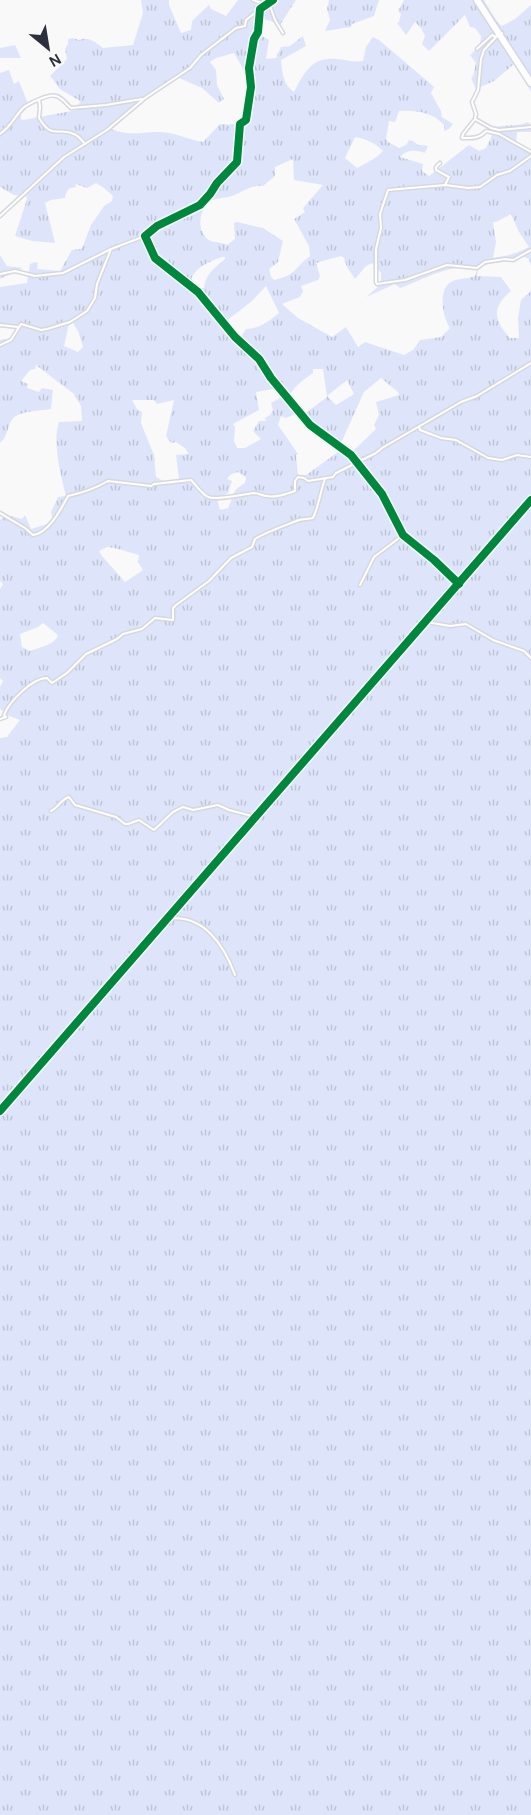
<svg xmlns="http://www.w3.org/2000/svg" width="531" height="1815" font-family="Karla,sans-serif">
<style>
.grass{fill:url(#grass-tufts);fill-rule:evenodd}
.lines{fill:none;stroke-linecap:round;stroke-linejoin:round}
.minor-casing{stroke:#d6d8de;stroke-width:5}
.trunk-casing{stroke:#d6d8de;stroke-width:9}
.minor{stroke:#fefefe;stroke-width:2}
.trunk{stroke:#fefefe;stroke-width:6}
.cycleway-casing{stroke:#f9f9f9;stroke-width:11}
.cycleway{stroke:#00873e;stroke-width:8}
</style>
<defs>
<pattern id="grass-tufts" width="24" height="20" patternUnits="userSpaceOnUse" patternTransform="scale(1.5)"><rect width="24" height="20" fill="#dee5fa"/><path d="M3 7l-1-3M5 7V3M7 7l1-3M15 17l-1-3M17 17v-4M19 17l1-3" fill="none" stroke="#bfc5d7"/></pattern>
</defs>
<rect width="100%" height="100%" fill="#f9f9f9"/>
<!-- grass -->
<g class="grass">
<path d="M141,0h28v5l12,28 10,-3 1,-9 17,-16 2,4 15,7 12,-16h58l-18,28 -4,-6 -14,-4 -2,16 11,6 -3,19 10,-1 5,-11 9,-1 13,-10 3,10 -25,14c1,12 2,25 13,32 9,-16 15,-32 35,-33 12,-1 22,4 34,2l3,-14 7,-10 6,3 53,45 2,2 -3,6 10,18 1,6 11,7 -4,5 -5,2v-6c-11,-13 -29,-15 -45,-14l-4,11 -6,-1 -3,18 2,3 11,6 7,-3 3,-5 4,1 5,4 10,1 -3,7c-9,-3 -18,-4 -25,4l23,7 -1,7 7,5 40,-31 10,6 7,-3 10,-21c11,-3 22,0 32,-5l3,3v7h-14l-1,11 15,7v116l-2,-7 -7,-3c-13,9 -30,3 -44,13l-1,7 24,1 10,14c-20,17 -17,29 -1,47h9l-1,-20 3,-18 10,-9v1524h-531v-1077l7,-1 13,-17 -13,-5 -7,-6v-22l3,-6 -3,-3v-89l3,-5 -3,-3v-61l5,-4 3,3 3,-3 11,3 3,-4 6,14 16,-5 6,-4 -2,-8 7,-15 8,-1c-5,-20 -14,-55 -7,-74l23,-1 -1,-15 -7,-12 -38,-29 -1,4 -5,1 -9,11 7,3 -1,4 12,4 3,-4 11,2 -2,19c-12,2 -35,2 -40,12 -4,8 -4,16 -11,22v-103l10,-1 7,-12 -17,-1v-39l27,-4 3,-19 5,-2 3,1 -1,6 23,2 12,-21 9,-1 2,-3 8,-21 13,-19 8,-5 1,-5 -9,-8 -8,-5 -9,5 -11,-4 -1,3c-8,1 -9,5 -10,11l-14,2 -6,3 10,40 -23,-2 -17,-5 12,-37 -1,-3 -26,22v-3l21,-19 -7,-1 -14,-8v-114l9,-3 5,14 5,-3 10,25 -8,8v5l2,1 54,-10 3,-9 -20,-12 -10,-13 17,-17 -2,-10 3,-5v-5l5,-1 6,2c10,-4 16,2 24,8l30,-3 10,-32zM234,53c14,24 17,26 13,54l-3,2 2,8c-9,8 -15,8 -26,7l-17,18c-14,-2 -26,-9 -41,-10 -20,-1 -32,5 -51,-3 19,-18 45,-39 68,-51l23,10 17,15 5,-4 -7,-14 -1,-15 -6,-8 6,-4zM355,137c11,2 19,5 28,14 -7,8 -17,12 -26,17l-12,-10zM293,159l1,21 29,5 -20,23 2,4 -11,7 15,27 1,10c-16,12 -13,19 -36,24l-3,-3 -2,-8 9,-7 5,-21 -20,-13 -26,-6 -3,1 1,16 -8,6c-5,-3 -13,-2 -18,-5 -13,-9 -10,-29 0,-38 5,-4 17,-4 23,-6 11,-4 19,-12 31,-10l12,-10v-9zM511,214l8,18 10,15c-13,7 -22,9 -36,11l3,-16 -3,-20h3zM341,256l3,2 3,9 8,12 11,-13 6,-3 9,10v11l-15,13 29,-13 5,4 3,-1c24,-9 49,-25 74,-17l-2,6c-7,3 -18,2 -24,6 -14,8 -8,36 -1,46l-9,9 -21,3 -7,10 -9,5 -39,-13 -7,5 -12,-20 -14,10 -34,-19 -16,-14 18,-7 3,-6 -2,-5 17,-6 2,-4 -4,-13zM222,257h3v2c-11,9 -20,16 -21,29h-3l-10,-9c6,-13 18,-17 31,-22zM266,286l13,27c-9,8 -21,16 -33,16l-7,11 -14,-15v-3l27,-21zM72,321l7,12 4,14 -5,5 -14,-6 5,-22zM313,369h10l4,28 -24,18 -14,-18c6,-12 13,-16 24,-24zM381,378l17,14 1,3 -23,7 3,13 -5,10 2,4 -24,23 -11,-9 23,-51zM347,380l7,14 -18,11 -9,-9zM279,388l6,7 -14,8 2,7 -3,5 -5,3 1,3h-7l-6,10 8,8 -16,9h-8l-3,-7 1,-14 -2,-3 26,-14 -3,-18zM132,400h22l3,4 17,-4 -8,36 5,7 5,-1 9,6 4,6 -13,1 3,24 -14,3 -9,-5 -2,-22 -13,-32 1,-11 -5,-3zM298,413l15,16 27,17 -2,6 -32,23h-8l-2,-20 2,-1 -20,-29 3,-9 5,2zM238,472l8,5 -1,6 -9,6 -8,19 -8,2 -3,-11 11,-6 4,-12 -5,-2 3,-4zM107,547c11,1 21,5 32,8l-1,7 5,8 -18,12 -23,-26 -3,-5zM43,623l15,12c-3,10 -18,12 -28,16l-8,-4 -2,-13 18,-7z"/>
<polygon points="329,0 379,0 374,16 352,24 351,27 325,31 330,20 327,9"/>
<polygon points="404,0 484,0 498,23 502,26 515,19 531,5 531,92 517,67 514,64 494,81 476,89 471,78 473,76 476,63 470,55 480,46 481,36 475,28 470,27 465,15 429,51 422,44 425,36 421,28 415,22 406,35 397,23 399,22 401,14 398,11"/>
<polygon points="15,45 21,58 0,58 0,48"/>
<polygon points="0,255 7,266 23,268 0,279"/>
</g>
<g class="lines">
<defs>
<g id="minor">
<polyline points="253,0 270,6 275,20 283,33"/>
<polyline points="273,0 260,9 258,32 254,39 249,68 251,87 246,120 240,124 237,162 217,183 210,194 200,205 157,226 145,236 155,258 198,292 235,337 259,359 271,378 310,425 351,455 382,494 403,535 434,560 459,584"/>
<polyline points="496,37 484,50 481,59 478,90 472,102 476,114 475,119 491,128 499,130 531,127"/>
<polyline points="477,49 492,35 496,37 502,33"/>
<path d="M39,100l1,7 -1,11c14,23 18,8 35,16 4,2 8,6 11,10"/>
<path d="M475,119l-12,15 -1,4c10,0 17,1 24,-7l13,3 32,18"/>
<path d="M0,134c10,-7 14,-16 22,-25 5,-5 28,-16 34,-13 7,2 10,8 15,12l35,-3 36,-6"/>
<polyline points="531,156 510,171 497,175 480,187 468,188 445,185 388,190 380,214 381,228 376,249 376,282 377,284 405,280 447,265 477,268 485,262 505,259 513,260 531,250"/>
<polyline points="440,163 436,167 436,170 449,177 445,185"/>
<polyline points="0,216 64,157 107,130 145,98 190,68 201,55 236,28 245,26 246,20 260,9"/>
<polyline points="0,274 15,271 35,276 63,273 111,249"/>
<polyline points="0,325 18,327"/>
<polyline points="0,345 11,340 21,324 41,330 47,329 70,322 87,311 95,298 97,284 111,249 145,236"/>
<polyline points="419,427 420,430 441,438 456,440 488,458 502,460 517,455 531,457"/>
<path d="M0,513l25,15 8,7c16,-2 28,-26 35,-39 14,-3 28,-8 40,-15l43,5 3,-2 37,-4c5,5 10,13 17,17 9,4 35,-3 46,-4 5,0 8,3 13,3 9,2 20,-2 28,-5v-10l3,-4 6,1 4,3 25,-4 3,-4 40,-20 6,-5 79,-46 16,-6 54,-33"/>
<polyline points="360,585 374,557 403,535"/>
<polyline points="426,622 450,626 466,624 493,640 524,651 531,658"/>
<path d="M0,719l6,-2 -2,-2c5,-13 28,-37 43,-37l5,5 15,-10 19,-19 31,-15 6,-5 19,-5 13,-11 18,2v-12l3,-3 33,-24 22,-23 21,-11 3,-8c13,-8 29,-13 44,-19 4,-1 9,-1 14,-2 6,-12 7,-26 12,-39"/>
<path d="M51,811c8,-4 9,-11 18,-14l6,8 41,12 9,7h3l11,-4 15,10 19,-18 10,-5 10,3 25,-5 11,5 27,7"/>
<path d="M167,919c36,-6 57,26 68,56"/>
<polyline points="0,1111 531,500"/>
</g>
<polyline id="trunk" points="477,0 531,83"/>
</defs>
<!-- minor casing -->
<use href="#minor" class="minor-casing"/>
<!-- trunk casing -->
<use href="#trunk" class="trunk-casing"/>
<!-- minor -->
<use href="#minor" class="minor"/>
<!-- trunk -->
<use href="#trunk" class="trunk"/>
<defs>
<g id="cycleway">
<polyline points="273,0 260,9 258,32 254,39 249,68 251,87 246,120 240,124 237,162 217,183 210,194 200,205 157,226 145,236 155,258 198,292 235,337 259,359 271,378 310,425 351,455 382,494 403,535 434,560 459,584"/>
<polyline points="0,1111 531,500"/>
</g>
</defs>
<!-- cycleway casing -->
<use href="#cycleway" class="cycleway-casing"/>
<!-- cycleway -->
<use href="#cycleway" class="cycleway"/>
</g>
<!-- north arrow -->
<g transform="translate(48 48) rotate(150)" stroke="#f9f9f9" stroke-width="4.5" paint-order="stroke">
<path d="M0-4.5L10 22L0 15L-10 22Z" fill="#2c303c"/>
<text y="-9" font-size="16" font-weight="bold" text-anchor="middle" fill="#2c303c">N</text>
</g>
</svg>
